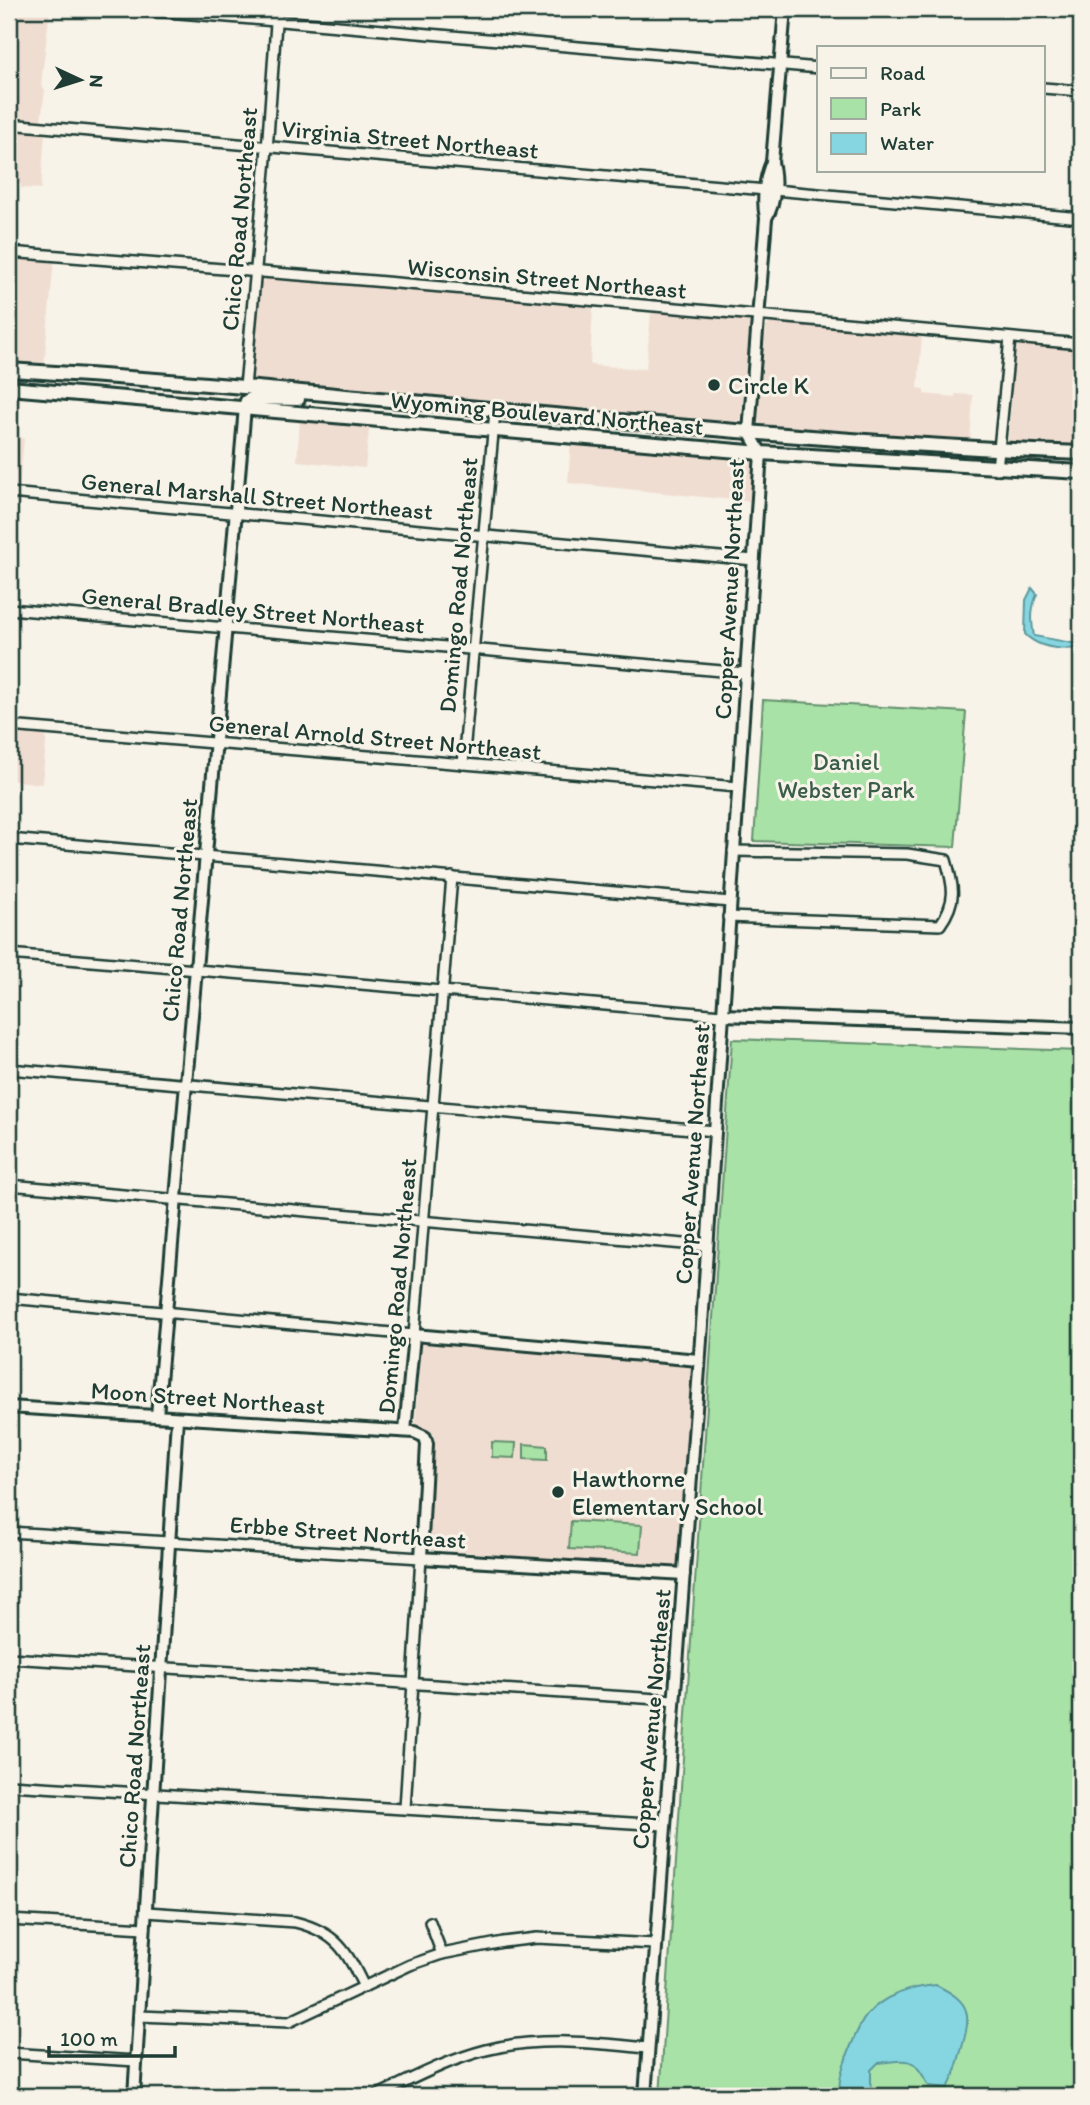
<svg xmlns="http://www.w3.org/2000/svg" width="1090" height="2105" font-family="Itim,sans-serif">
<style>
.built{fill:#f0ddd1}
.green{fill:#a9e2a7;stroke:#64906e;stroke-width:2}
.water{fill:#86d6e2;stroke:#5d999c;stroke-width:2}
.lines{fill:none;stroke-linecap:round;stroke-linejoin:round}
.minor-casing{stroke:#1f3d34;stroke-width:14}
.tertiary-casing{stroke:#1f3d34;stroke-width:16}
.secondary-casing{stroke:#1f3d34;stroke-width:18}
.minor{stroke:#f7f3e8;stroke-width:9}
.tertiary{stroke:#f7f3e8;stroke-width:10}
.secondary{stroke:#f7f3e8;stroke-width:12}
.poi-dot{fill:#1f3d34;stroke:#f7f3e8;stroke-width:2.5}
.labels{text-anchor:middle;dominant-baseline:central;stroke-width:6;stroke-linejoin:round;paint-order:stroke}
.street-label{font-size:24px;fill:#1f3d34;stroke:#f7f3e8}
.poi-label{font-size:24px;fill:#1f3d34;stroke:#f7f3e8;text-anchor:start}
.park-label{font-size:24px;fill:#3b5e4b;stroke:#f7f3e8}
</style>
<rect width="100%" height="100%" fill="#f7f3e8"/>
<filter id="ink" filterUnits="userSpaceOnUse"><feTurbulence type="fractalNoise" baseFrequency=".0143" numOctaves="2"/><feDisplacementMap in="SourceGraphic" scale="14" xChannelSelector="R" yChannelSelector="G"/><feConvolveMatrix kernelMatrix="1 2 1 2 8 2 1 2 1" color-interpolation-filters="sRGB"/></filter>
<g filter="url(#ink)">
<!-- built -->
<g class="built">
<polygon points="9,9 50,9 41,85 45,90 41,120 9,116"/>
<polygon points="9,131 45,132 41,189 21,188 21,184 9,183"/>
<polygon points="9,256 54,260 44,365 9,363"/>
<polygon points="266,278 593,307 590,365 646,369 651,312 745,320 749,322 750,326 741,419 736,424 255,382 252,377 260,285"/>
<polygon points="771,322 922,336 918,388 924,389 924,394 955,397 955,394 973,395 970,442 760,425 758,421 766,327"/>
<polygon points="1020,345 1081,350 1081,446 1008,442 1015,347"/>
<polygon points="9,394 21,395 17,437 24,439 19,488 9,487"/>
<polygon points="300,418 370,422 365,468 297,461"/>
<polygon points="571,441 750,457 755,463 751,502 568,483"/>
<polygon points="9,730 47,733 42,784 9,780"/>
<polygon points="421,1342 692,1364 678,1569 430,1549 434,1435 415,1426"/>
</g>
<!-- green -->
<g class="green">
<polygon points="763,700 966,712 955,847 754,841"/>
<polygon points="732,1039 1081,1051 1081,2096 660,2096"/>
<polygon points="492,1442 516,1443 515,1458 492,1457"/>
<polygon points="524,1444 547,1446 547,1460 524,1459"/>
<polygon points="571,1521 642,1525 640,1553 569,1549"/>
</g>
<!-- water -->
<g class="water">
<path d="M1032,588l5,6c-6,15 -6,26 -3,42l43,8 4,-2v6c-20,2 -42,1 -56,-14l1,-34z"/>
<path d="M936,1985c37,18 35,30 25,66 -4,13 -6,25 -13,37l-19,-2c-17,-31 -17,-26 -51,-23l-7,7v26h-31c0,-5 -1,-11 0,-16 2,-14 18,-55 27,-65 16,-20 45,-28 69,-30z"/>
</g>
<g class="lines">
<defs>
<g id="minor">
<polyline points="130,9 275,21"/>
<polyline points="281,21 819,68"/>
<polyline points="1043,88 1081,91"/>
<polyline points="9,124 766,190"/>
<polyline points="774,190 1081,218"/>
<polyline points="9,252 374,281 1081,344"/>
<polyline points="245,387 268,137 277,9"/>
<polyline points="997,469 1010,338"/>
<polyline points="9,493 754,560"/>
<polyline points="9,609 745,673"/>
<polyline points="9,726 738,787"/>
<polyline points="463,764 495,411"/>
<polyline points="9,839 730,902"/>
<path d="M728,917l212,8c17,-24 14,-38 6,-65l-39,-6 -174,-3"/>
<polyline points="9,954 722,1015"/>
<polyline points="9,1069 715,1131"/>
<polyline points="9,1185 707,1246"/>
<polyline points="9,1298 414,1335 452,877"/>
<polyline points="9,1532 421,1558 405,1808"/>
<polyline points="9,1658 674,1700"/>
<polyline points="9,1785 664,1825"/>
<path d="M146,1912l149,10c41,10 52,29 69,65"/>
<polyline points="9,1920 145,1928"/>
<polyline points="430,1922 442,1954"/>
<polyline points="139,2016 289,2022 410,1965 442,1954 503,1942 537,1938 655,1944"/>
<polyline points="9,2053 136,2061"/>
<path d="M376,2096c36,-17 71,-36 110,-46 53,-14 108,-7 162,-2"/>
</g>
<g id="tertiary">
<path d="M766,218c10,-16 10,-39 6,-56l13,-153"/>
<polyline points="722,1015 1081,1028"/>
<polyline points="9,1407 414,1432 425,1437 427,1444 421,1558 684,1574"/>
<polyline points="157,1416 245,407"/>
<polyline points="405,1431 414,1335 699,1360"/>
<polyline points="134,2096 177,1419"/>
<path d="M645,2096l54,-727 62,-916 -12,-21 17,-214c-4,-18 -1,-40 6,-56"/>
</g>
<g id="secondary">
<path d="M9,370c358,21 714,69 1072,83"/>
<polyline points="9,388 761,453 1081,472"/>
<polyline points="245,407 247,401 254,398 298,399"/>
</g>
</defs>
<!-- minor casing -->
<use href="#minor" class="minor-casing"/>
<!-- tertiary casing -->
<use href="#tertiary" class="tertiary-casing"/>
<!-- secondary casing -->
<use href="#secondary" class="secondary-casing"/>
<!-- minor -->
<use href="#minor" class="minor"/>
<!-- tertiary -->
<use href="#tertiary" class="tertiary"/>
<!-- secondary -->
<use href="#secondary" class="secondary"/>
</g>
</g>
<!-- markers -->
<g class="poi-dot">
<circle cx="714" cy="385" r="7"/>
<circle cx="558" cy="1492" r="7"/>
</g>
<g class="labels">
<!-- street labels -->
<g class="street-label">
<text transform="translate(410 139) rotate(5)">Virginia Street Northeast</text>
<text transform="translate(239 219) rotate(-85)">Chico Road Northeast</text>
<text transform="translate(547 278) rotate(5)">Wisconsin Street Northeast</text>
<text transform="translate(547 413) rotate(5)">Wyoming Boulevard Northeast</text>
<text transform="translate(257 496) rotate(5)">General Marshall Street Northeast</text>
<text transform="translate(458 585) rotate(-85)">Domingo Road Northeast</text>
<text transform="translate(729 589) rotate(-87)">Copper Avenue Northeast</text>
<text transform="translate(253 610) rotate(5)">General Bradley Street Northeast</text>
<text transform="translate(375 737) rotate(5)">General Arnold Street Northeast</text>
<text transform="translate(179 910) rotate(-85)">Chico Road Northeast</text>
<text transform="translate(692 1154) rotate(-86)">Copper Avenue Northeast</text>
<text transform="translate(397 1286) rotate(-85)">Domingo Road Northeast</text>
<text transform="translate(208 1398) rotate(4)">Moon Street Northeast</text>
<text transform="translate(348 1532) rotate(4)">Erbbe Street Northeast</text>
<text transform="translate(651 1719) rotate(-85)">Copper Avenue Northeast</text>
<text transform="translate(134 1756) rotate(-86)">Chico Road Northeast</text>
</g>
<!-- poi labels -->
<g class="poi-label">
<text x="728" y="385">Circle K</text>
<text x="572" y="1478">Hawthorne<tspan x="572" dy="28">Elementary School</tspan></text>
</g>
<!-- park labels -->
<g class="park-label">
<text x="846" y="761">Daniel<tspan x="846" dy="28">Webster Park</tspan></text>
</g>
</g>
<!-- margin -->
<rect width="1090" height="2105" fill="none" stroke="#f7f3e8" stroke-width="35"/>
<rect x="18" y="18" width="1055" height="2070" fill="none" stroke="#1f3d34" stroke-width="2.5" filter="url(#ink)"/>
<!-- legend -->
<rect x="817" y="46" width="228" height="126" fill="#f7f3e8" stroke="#a1aaa0" stroke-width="2"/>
<rect x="831" y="68" width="35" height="10" fill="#f7f3e8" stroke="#a1aaa0" stroke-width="2"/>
<text x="880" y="80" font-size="21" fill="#1f3d34">Road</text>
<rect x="831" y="98" width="35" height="21" fill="#a9e2a7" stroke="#a1aaa0" stroke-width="2"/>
<text x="880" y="116" font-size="21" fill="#1f3d34">Park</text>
<rect x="831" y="133" width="35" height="21" fill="#86d6e2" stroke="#a1aaa0" stroke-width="2"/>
<text x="880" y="150" font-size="21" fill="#1f3d34">Water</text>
<!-- north arrow -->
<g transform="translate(80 80) rotate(94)" stroke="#f7f3e8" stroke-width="5" paint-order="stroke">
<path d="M0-5L12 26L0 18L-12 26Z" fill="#1f3d34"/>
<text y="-10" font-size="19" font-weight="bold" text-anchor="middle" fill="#1f3d34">N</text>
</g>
<!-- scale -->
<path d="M49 2046v10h126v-10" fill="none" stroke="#1f3d34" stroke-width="3.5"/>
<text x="60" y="2046" font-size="21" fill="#1f3d34" stroke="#f7f3e8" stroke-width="5" paint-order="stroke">100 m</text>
</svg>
